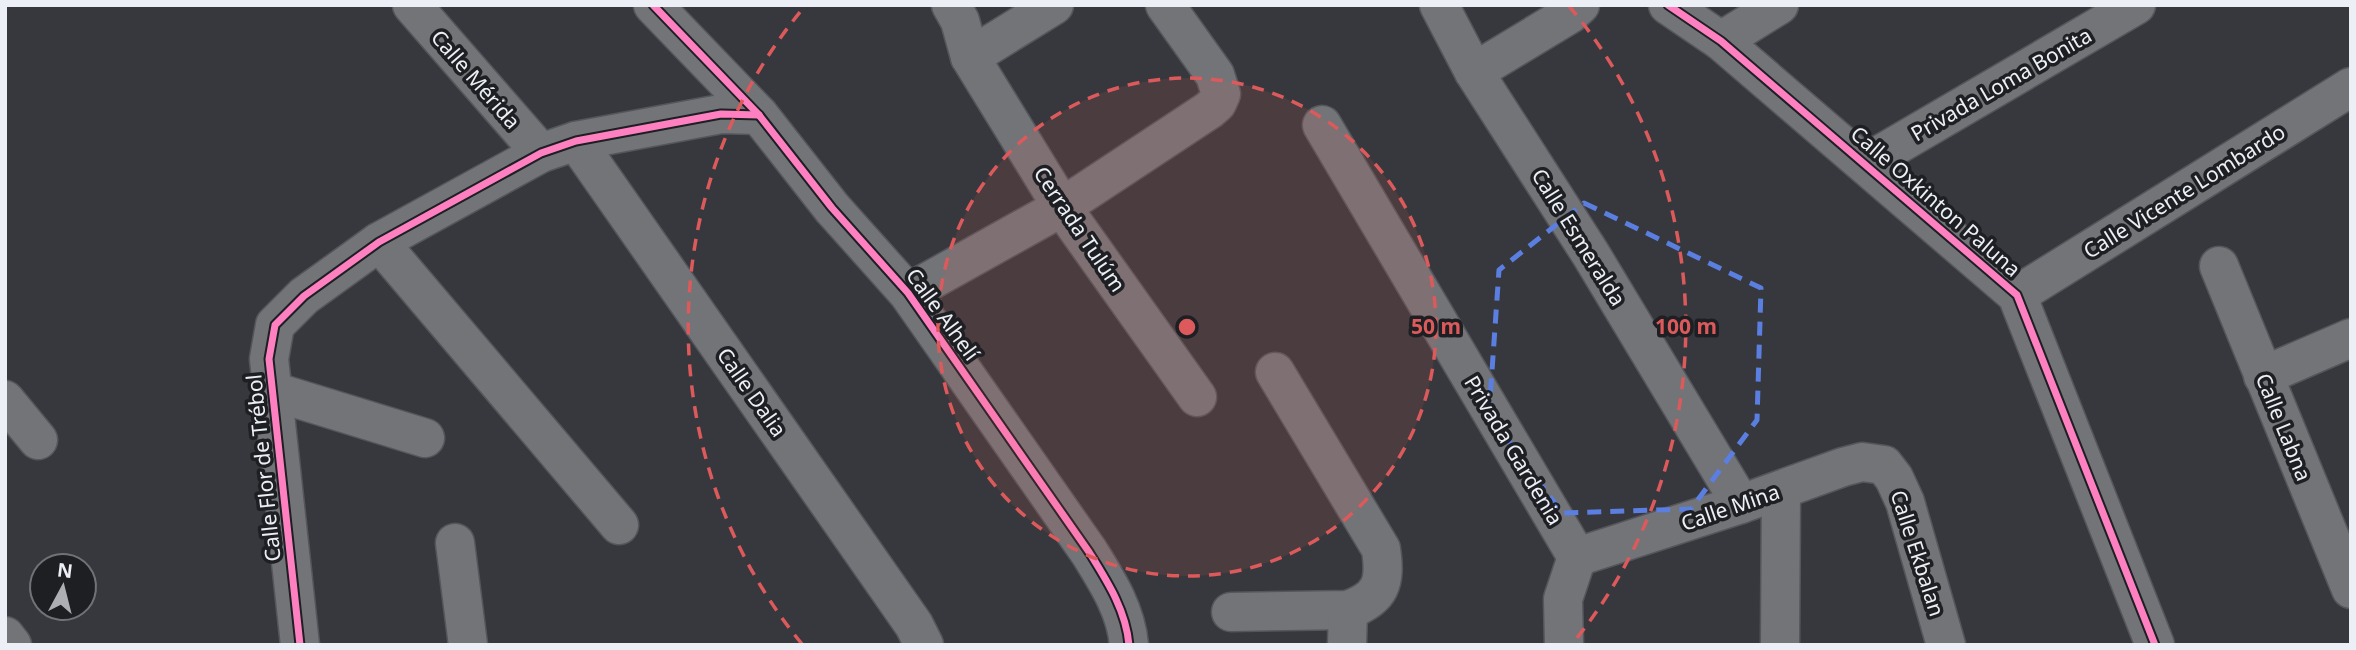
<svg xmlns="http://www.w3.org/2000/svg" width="2356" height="650" font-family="'Noto Sans',sans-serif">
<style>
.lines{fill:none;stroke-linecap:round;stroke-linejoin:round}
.minor-casing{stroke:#55565b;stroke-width:41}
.minor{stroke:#727478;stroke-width:38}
.cycleway-casing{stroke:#1d1f23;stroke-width:11}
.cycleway{stroke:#ff80c0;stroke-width:7}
.marked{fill:none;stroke:#5b7ee1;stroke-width:5;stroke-dasharray:14 9;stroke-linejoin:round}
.ring{fill:none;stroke:#dc5a5b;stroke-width:3.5;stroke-dasharray:12 9}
.labels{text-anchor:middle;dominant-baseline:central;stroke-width:7;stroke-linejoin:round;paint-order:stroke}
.street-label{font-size:21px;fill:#eceff5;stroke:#1d1f23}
.centre{fill:#dc5a5b;stroke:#1d1f23;stroke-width:3.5}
.ring-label{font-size:21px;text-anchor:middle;font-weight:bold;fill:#dc5a5b;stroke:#1d1f23;stroke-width:7;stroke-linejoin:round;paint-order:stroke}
</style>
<rect width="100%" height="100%" fill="#37383d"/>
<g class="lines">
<defs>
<g id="minor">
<polyline points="412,5 541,153"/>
<path d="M653,5l106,110 73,93 76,85 181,259c18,29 37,58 40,93"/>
<polyline points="951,5 960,21 970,57 1062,207 1197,397"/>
<polyline points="1439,5 1474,72 1590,253 1741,504"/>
<polyline points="1668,5 1721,41 2017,295 2155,645"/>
<polyline points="1721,41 1779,5"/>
<polyline points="970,57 1054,5"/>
<polyline points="1474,72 1570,14 1580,5"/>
<polyline points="1322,125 1577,557"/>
<polyline points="576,141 914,625 924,645"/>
<polyline points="1866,163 2136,5"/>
<polyline points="379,242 619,525"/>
<polyline points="2219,266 2351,589"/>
<polyline points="908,293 1062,207 1209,110 1217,103 1221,94 1215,75 1165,5"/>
<polyline points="2017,295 2351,87"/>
<polyline points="2263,376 2351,338"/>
<polyline points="272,391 425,438"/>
<polyline points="5,400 38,440"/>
<polyline points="455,543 468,645"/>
<polyline points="1577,557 1741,504 1843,467 1862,462 1884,465 1894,478 1905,502 1946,645"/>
<path d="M1231,612l117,-2c33,-12 38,-27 33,-61l-106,-177"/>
<polyline points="5,636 12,645"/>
<polyline points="300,645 269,359 275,325 304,296 379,242 541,153 576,141 721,114 759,115"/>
<polyline points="1347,645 1348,610"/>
<polyline points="1564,645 1563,599 1577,557"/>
<polyline points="1780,645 1781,490"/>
</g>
</defs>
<!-- minor casing -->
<use href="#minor" class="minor-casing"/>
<!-- minor -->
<use href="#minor" class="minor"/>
<defs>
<g id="cycleway">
<path d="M653,5l106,110 73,93 76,85 181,259c18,29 37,58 40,93"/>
<polyline points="1668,5 1721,41 2017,295 2155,645"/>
<polyline points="300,645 269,359 275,325 304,296 379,242 541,153 576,141 721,114 759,115"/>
</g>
</defs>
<!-- cycleway casing -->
<use href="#cycleway" class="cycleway-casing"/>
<!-- cycleway -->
<use href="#cycleway" class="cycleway"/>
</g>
<!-- marked area -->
<path class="marked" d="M1584,203l177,85 -4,132 -66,89 -129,4 -73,-99 10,-144z"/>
<!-- distance rings -->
<circle cx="1187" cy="327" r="249" fill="#dc5a5b" fill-opacity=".12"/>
<g class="ring">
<circle cx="1187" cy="327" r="249"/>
<path d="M802 644A499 499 0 0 1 805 6M1569 6A499 499 0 0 1 1572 644"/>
</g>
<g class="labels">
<!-- street labels -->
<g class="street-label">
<text transform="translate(476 79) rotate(49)">Calle Mérida</text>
<text transform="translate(2001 84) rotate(-30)">Privada Loma Bonita</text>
<text transform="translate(2184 191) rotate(-32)">Calle Vicente Lombardo</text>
<text transform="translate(1936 201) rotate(41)">Calle Oxkinton Paluna</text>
<text transform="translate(1080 229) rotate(56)">Cerrada Tulúm</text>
<text transform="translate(1579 237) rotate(58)">Calle Esmeralda</text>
<text transform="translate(943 314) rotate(54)">Calle Alhelí</text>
<text transform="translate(752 392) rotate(55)">Calle Dalia</text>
<text transform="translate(2284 427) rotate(68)">Calle Labna</text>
<text transform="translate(1514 450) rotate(59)">Privada Gardenia</text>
<text transform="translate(263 468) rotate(-96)">Calle Flor de Trébol</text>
<text transform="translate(1730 507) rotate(-19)">Calle Mina</text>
<text transform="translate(1918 553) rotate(72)">Calle Ekbalan</text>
</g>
</g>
<circle cx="1187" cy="327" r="10" class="centre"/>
<g class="ring-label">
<text x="1436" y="334">50 m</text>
<text x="1686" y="334">100 m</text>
</g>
<!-- border -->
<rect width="2356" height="650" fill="none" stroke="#eceff5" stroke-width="14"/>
<!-- north arrow -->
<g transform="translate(63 587) rotate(7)"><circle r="33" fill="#1d1f23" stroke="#707277" stroke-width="2"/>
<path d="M0-5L12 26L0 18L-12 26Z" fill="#adafb5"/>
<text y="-10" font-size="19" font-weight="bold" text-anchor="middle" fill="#eceff5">N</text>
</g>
</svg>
